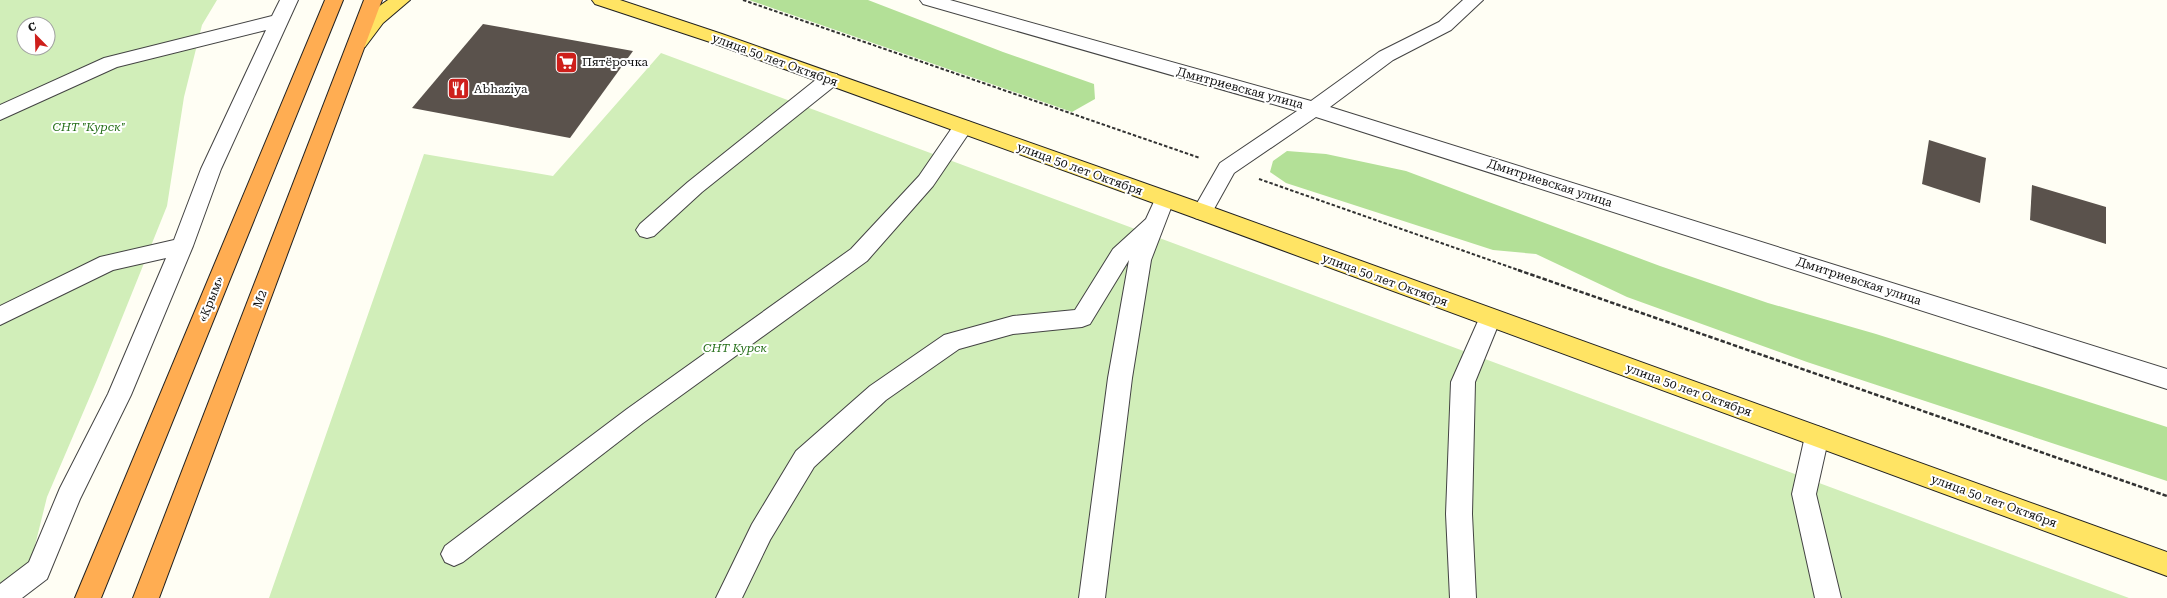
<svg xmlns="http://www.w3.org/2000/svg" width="2167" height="598" font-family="'Roboto Serif',serif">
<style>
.green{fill:#d1eeb9;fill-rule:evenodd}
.forest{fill:#b3e097}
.building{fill:#5a524c}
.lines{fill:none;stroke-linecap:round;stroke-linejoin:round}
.minor-casing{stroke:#434343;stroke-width:2}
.major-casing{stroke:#212121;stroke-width:2}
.highway-casing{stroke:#212121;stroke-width:2}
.path-far1{stroke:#323232;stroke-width:2;stroke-dasharray:3.5 2;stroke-linecap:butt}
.path{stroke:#323232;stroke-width:2.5;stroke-dasharray:4.5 2;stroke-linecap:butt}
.minor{fill:#fff;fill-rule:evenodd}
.major{fill:#ffe464;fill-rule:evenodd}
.highway{fill:#ffad52;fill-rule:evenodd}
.labels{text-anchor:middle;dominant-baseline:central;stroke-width:4;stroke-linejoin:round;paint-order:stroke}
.street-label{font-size:12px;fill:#101010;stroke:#fff}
.poi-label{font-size:12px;fill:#101010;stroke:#fff;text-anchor:start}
.park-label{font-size:12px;font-style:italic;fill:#256f19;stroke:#fff}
</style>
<rect width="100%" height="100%" fill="#fffef4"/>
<!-- green -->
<g class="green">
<path d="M0,0h217l-15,25 -18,72 -17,109 -70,174 -50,117 -25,101h-22zM24,24h24v24h-24z"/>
<polygon points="661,53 2129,598 269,598 424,154 553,176"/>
</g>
<!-- forest -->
<g class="forest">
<polygon points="749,0 868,0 1003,52 1094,84 1095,99 1072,112"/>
<polygon points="1287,151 1326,154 1406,171 1660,266 1768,303 1876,334 2167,427 2167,481 1807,362 1627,297 1536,254 1493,250 1286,183 1270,172 1273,161"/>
</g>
<!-- building -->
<g class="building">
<polygon points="483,24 633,51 570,138 412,108"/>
<polygon points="1929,140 1986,158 1980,203 1922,184"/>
<polygon points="2032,185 2106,207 2106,244 2030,220"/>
</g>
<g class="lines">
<defs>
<g id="minor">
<polygon points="280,0 298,0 221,169 193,246 131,395 80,499 47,579 22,598 0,598 0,584 29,562 60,488 108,394 166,258 113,270 0,325 0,306 100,257 174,240 201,169 266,30 117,67 0,120 0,105 104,58 272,16"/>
<polygon points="920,0 950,0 1311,101 1379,52 1439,22 1463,0 1483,0 1451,30 1393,60 1330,107 2167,369 2167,389 1316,117 1234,173 1209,218 1202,220 1195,218 1192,212 1220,163 1297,111 923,4"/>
<polygon points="830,73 837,74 839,79 837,84 702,192 654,236 647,238 640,236 636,230 640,224 688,182 823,74"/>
<polygon points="963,120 970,122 973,127 933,186 867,261 643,423 463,562 454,566 445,562 441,554 445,546 627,409 851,249 919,176 956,122"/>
<polygon points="1164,192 1171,195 1174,200 1151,260 1132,378 1105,598 1079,598 1108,378 1129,260 1090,324 1082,327 1013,334 959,349 886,400 814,467 770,540 742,598 716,598 752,524 796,451 870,386 944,335 1013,316 1075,310 1113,249 1146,219 1157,195"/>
<polygon points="1490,309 1498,312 1501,318 1475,382 1472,514 1476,598 1450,598 1446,514 1451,382 1482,312"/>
<polygon points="1817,426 1825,429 1829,436 1816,494 1841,598 1815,598 1792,494 1805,436 1809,429"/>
</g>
<g id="major">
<path d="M388,0h22l-27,23 -18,24 -7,2 -7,-2 -2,-4c10,-17 22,-32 39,-43z"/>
<polygon points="592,0 620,0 722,34 1209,206 2167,552 2167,576 1195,218 710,42 595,4"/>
</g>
<g id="highway">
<polygon points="325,0 343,0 101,598 75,598"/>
<polygon points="364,0 382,0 159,598 133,598"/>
</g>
</defs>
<!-- minor casing -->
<use href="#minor" class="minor-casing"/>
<!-- major casing -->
<use href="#major" class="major-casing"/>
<!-- highway casing -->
<use href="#highway" class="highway-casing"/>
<!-- path-far1 -->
<g class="path-far1">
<polyline points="743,0 1200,158"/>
<polyline points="1259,179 1521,271"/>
</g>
<!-- path -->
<polyline class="path" points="1518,270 2167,496"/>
<!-- minor -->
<use href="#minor" class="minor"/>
<!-- major -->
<use href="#major" class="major"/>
<!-- highway -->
<use href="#highway" class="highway"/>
</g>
<!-- icons -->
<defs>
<symbol id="supermarket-square" viewBox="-11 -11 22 22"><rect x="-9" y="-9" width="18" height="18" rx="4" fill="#ce1f1b" stroke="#fff"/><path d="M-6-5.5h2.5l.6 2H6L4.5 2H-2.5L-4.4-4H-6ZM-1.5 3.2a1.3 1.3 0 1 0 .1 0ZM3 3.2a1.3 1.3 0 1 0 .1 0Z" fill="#fff"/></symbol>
<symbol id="restaurant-square" viewBox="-11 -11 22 22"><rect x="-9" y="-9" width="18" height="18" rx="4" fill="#ce1f1b" stroke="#fff"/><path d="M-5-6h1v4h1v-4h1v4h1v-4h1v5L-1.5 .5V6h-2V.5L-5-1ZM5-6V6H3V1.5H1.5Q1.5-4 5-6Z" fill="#fff"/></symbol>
</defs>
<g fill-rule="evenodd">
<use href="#supermarket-square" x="554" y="50" width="25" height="25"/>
<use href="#restaurant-square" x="446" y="76" width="25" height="25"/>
</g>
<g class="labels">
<!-- street labels -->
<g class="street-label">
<text transform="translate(775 60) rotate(20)">улица 50 лет Октября</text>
<text transform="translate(1240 88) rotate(15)">Дмитриевская улица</text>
<text transform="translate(1080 169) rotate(20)">улица 50 лет Октября</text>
<text transform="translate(1550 183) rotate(18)">Дмитриевская улица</text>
<text transform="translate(1385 280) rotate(20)">улица 50 лет Октября</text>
<text transform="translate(1859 281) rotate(18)">Дмитриевская улица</text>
<text transform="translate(211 299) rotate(-68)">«Крым»</text>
<text transform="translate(260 299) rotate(-69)">М2</text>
<text transform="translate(1689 390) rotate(20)">улица 50 лет Октября</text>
<text transform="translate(1994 501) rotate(20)">улица 50 лет Октября</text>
</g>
<!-- poi labels -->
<g class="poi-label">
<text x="582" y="62">Пятёрочка</text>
<text x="474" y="89">Abhaziya</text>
</g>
<!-- park labels -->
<g class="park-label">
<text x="89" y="127">СНТ "Курск"</text>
<text x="735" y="348">СНТ Курск</text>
</g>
</g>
<!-- north arrow -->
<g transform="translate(36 36) rotate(337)"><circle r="19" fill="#ffffff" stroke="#9f9f9f"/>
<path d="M0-3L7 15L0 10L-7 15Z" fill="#ce1f1b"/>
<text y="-6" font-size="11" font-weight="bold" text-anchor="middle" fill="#101010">С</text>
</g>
</svg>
